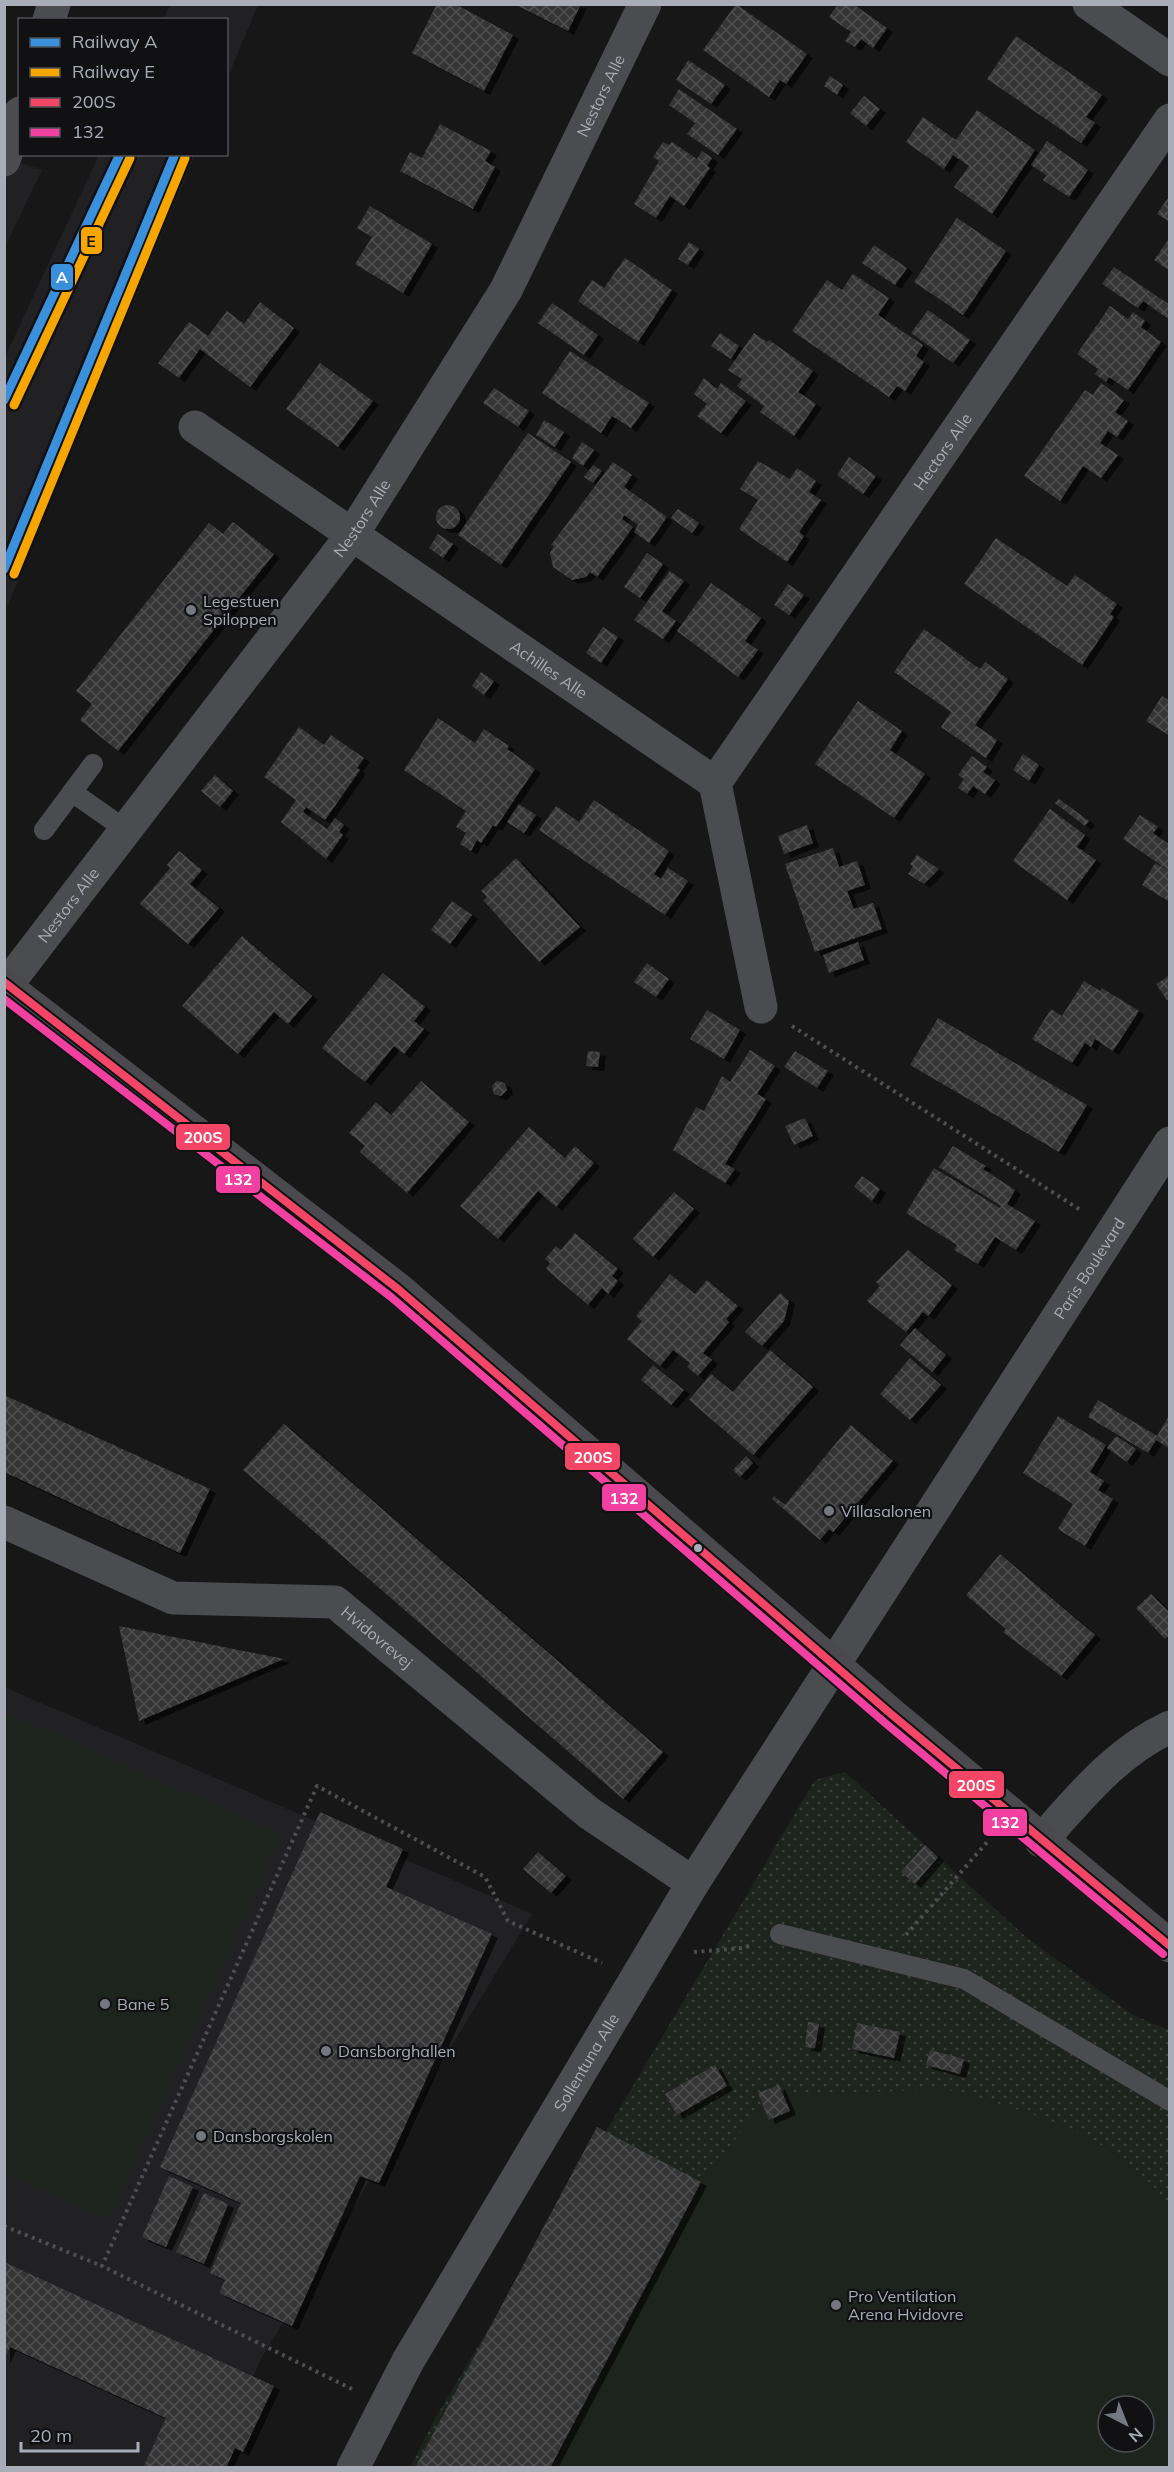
<svg xmlns="http://www.w3.org/2000/svg" width="1174" height="2472" font-family="Mulish,sans-serif">
<style>
.built{fill:#212123}
.grass{fill:url(#grass-dots);fill-rule:evenodd}
.garden{fill:#1d241e;fill-rule:evenodd}
.building{fill:url(#building-cross-hatch);filter:url(#shadow)}
.lines{fill:none;stroke-linecap:round;stroke-linejoin:round}
.path{stroke:#4d4e52;stroke-width:4;stroke-dasharray:3 4.5;stroke-linecap:butt}
.lane{stroke:#4b4c50;stroke-width:20}
.street{stroke:#4b4c50;stroke-width:33}
.secondary{stroke:#4a4a4e;stroke-width:33}
.bus-1-casing{stroke:#111113;stroke-width:12}
.bus-2-casing{stroke:#111113;stroke-width:12}
.bus-1{stroke:#f34667;stroke-width:8}
.bus-2{stroke:#f240a1;stroke-width:8}
.rail-1-casing{stroke:#111113;stroke-width:14}
.rail-2-casing{stroke:#111113;stroke-width:14}
.rail-1{stroke:#3a90db;stroke-width:9}
.rail-2{stroke:#f7a600;stroke-width:9}
.poi-dot{fill:#757880;stroke:#111113;stroke-width:2}
.bus-dot{fill:#a8adb8;stroke:#111113;stroke-width:2}
.labels{text-anchor:middle;dominant-baseline:central;stroke-width:4.5;stroke-linejoin:round;paint-order:stroke}
.street-label{font-size:16px;fill:#a8adb8;stroke:#111113}
.poi-label{font-size:16px;fill:#a8adb8;stroke:#111113;text-anchor:start}
.line-badge{stroke:#111113;stroke-width:2}
.badge-label{font-size:16px;text-anchor:middle;font-weight:bold;fill:#fff}
.pale-badge-label{font-size:16px;text-anchor:middle;font-weight:bold;fill:#111}
</style>
<defs>
<pattern id="grass-dots" width="8" height="8" patternUnits="userSpaceOnUse" patternTransform="scale(1.5)"><rect width="8" height="8" fill="#1d241e"/><path d="M2 2h.1M6 6h.1" fill="none" stroke="#3b413d" stroke-width="1.8" stroke-linecap="round"/></pattern>
<pattern id="building-cross-hatch" width="8" height="8" patternUnits="userSpaceOnUse" patternTransform="scale(1.5)"><rect width="8" height="8" fill="#353536"/><path d="M0 0l8 8M0 8l8-8" fill="none" stroke="#4f5051"/></pattern>
<filter id="shadow"><feDropShadow dx="6" dy="4" stdDeviation="0" flood-color="#0009"/></filter>
</defs>
<rect width="100%" height="100%" fill="#171717"/>
<!-- built -->
<g class="built">
<polygon points="170,5 258,5 227,79 226,20 163,19"/>
<polygon points="99,155 195,155 5,612 5,357"/>
<polygon points="5,158 42,170 5,247"/>
<polygon points="4,1687 532,1914 261,2359 212,2467 5,2467"/>
</g>
<!-- grass -->
<path class="grass" d="M845,1772l182,166 106,77 36,15v437l-759,1 26,-51 379,-637zM1108,2406h36v36h-36z"/>
<!-- garden -->
<g class="garden">
<polygon points="5,1712 281,1835 109,2219 5,2173"/>
<path d="M945,2089c87,24 165,41 224,115v263l-754,1 182,-341 104,55 69,-86zM1108,2406h36v36h-36z"/>
</g>
<!-- building -->
<g class="building">
<polygon points="437,4 455,4 513,35 484,91 412,53"/>
<polygon points="514,4 581,4 568,31"/>
<polygon points="736,4 807,54 786,84 780,80 769,97 703,50"/>
<polygon points="838,4 853,4 887,28 873,48 861,39 855,47 845,41 851,32 829,17"/>
<polygon points="1016,36 1102,95 1086,117 1095,123 1081,143 987,79"/>
<polygon points="688,60 725,85 711,104 676,80"/>
<polygon points="830,76 843,85 837,95 824,86"/>
<polygon points="679,89 737,129 718,155 687,134 695,123 669,105"/>
<polygon points="864,96 880,109 866,126 850,113"/>
<polygon points="977,110 1035,150 992,214 954,187 969,166 953,155 944,169 906,142 923,117 956,140"/>
<polygon points="440,124 491,151 485,161 495,167 473,209 400,171 410,152 422,158"/>
<polygon points="1047,141 1088,170 1069,197 1043,180 1046,175 1031,165"/>
<polygon points="663,142 669,145 672,142 697,159 702,151 712,158 707,166 710,168 684,206 670,196 656,218 634,204 659,161 653,157"/>
<polygon points="1170,195 1170,222 1157,214"/>
<polygon points="370,206 432,244 403,293 355,264 372,237 357,228"/>
<polygon points="957,218 1006,251 963,315 914,282"/>
<polygon points="1170,237 1170,271 1154,260"/>
<polygon points="689,242 699,249 688,265 678,259"/>
<polygon points="874,245 907,268 895,285 862,263"/>
<polygon points="625,258 672,290 638,342 578,301 592,280 604,288"/>
<polygon points="1114,267 1170,305 1170,320 1143,301 1138,308 1102,284"/>
<polygon points="853,274 889,298 878,315 923,345 916,356 924,362 905,391 897,386 889,397 792,331 827,280 842,290"/>
<polygon points="260,302 294,328 250,387 200,349 179,378 158,363 189,322 208,336 227,311 244,324"/>
<polygon points="552,303 598,335 584,355 538,323"/>
<polygon points="1110,306 1128,319 1133,312 1145,321 1141,327 1161,342 1128,390 1109,377 1106,382 1095,374 1098,369 1077,354"/>
<polygon points="928,310 970,340 953,363 911,333"/>
<polygon points="720,333 739,346 731,359 711,346"/>
<polygon points="754,333 767,342 769,340 813,371 798,392 816,404 794,436 760,412 764,406 737,386 742,379 728,370"/>
<polygon points="570,351 649,403 631,428 612,416 601,433 542,393"/>
<polygon points="320,363 373,401 338,447 286,409"/>
<polygon points="704,378 717,389 721,383 746,401 721,433 697,416 707,404 694,394"/>
<polygon points="1101,383 1124,400 1115,412 1128,421 1117,437 1108,431 1100,443 1118,455 1101,478 1083,466 1060,501 1024,476 1085,390 1093,395"/>
<polygon points="494,388 529,411 518,427 483,403"/>
<polygon points="544,420 564,432 555,447 536,435"/>
<polygon points="528,433 571,462 501,565 458,535"/>
<polygon points="582,442 594,450 583,466 572,458"/>
<polygon points="849,457 876,476 863,494 837,475"/>
<polygon points="758,461 790,479 797,468 816,481 809,492 821,500 799,532 804,536 787,562 739,529 758,500 740,489"/>
<polygon points="613,462 632,475 624,487 667,517 649,543 634,532 638,525 624,515 622,519 633,527 597,577 590,572 586,577 572,580 553,567 550,553 554,546 551,545"/>
<polygon points="593,465 602,471 593,483 584,477"/>
<circle cx="448" cy="517" r="12"/>
<polygon points="678,509 699,523 692,533 671,518"/>
<polygon points="233,522 274,554 118,751 80,720 92,704 76,691 209,523 223,534"/>
<polygon points="438,534 453,544 443,558 429,548"/>
<polygon points="996,538 1067,586 1075,575 1117,604 1110,614 1114,617 1082,665 964,584"/>
<polygon points="647,553 663,564 640,598 624,587"/>
<polygon points="670,571 684,581 662,611 676,621 663,639 634,620"/>
<polygon points="711,583 761,618 745,641 758,650 738,677 677,631"/>
<polygon points="788,584 804,595 789,615 774,605"/>
<polygon points="603,627 618,637 601,663 586,653"/>
<polygon points="924,629 980,669 985,662 1008,679 975,725 997,740 986,758 941,727 951,712 894,672"/>
<polygon points="481,672 494,681 484,695 472,686"/>
<polygon points="1162,696 1170,701 1170,736 1146,721"/>
<polygon points="858,701 902,731 890,750 925,774 894,818 815,764"/>
<polygon points="438,718 475,743 484,729 509,746 507,749 535,769 496,827 493,825 481,843 477,840 471,851 460,844 466,833 456,827 466,811 404,770"/>
<polygon points="299,727 324,745 331,735 364,758 357,768 360,770 325,820 306,807 303,812 327,829 335,818 344,825 339,832 343,835 326,859 281,822 296,800 264,777"/>
<polygon points="1023,754 1039,765 1029,781 1013,770"/>
<polygon points="972,756 987,767 983,772 995,780 985,794 973,786 967,794 958,788 964,779 958,775"/>
<polygon points="215,775 233,791 220,807 201,791"/>
<polygon points="1059,799 1089,821 1085,826 1055,803"/>
<polygon points="594,800 669,851 654,874 661,879 668,868 688,881 665,915 539,830 556,806 579,822"/>
<polygon points="519,804 536,815 524,833 507,822"/>
<polygon points="1050,809 1085,835 1077,847 1096,860 1067,900 1013,861"/>
<polygon points="1140,815 1158,827 1153,833 1170,845 1170,902 1142,885 1155,863 1168,870 1123,839"/>
<polygon points="807,825 813,843 784,854 778,836"/>
<polygon points="833,848 839,867 857,861 865,885 847,891 854,909 873,903 882,929 815,952 785,864"/>
<polygon points="179,851 202,870 190,884 219,908 188,944 140,904 170,868 167,865"/>
<polygon points="917,855 939,869 924,884 908,874 913,866 910,864"/>
<polygon points="516,858 580,927 539,962 483,900 487,897 481,891"/>
<polygon points="452,901 472,915 450,944 431,930"/>
<polygon points="242,936 312,996 288,1024 274,1012 238,1054 182,1006"/>
<polygon points="858,942 864,960 829,973 823,955"/>
<polygon points="647,963 669,979 656,997 634,982"/>
<polygon points="383,973 425,1007 414,1021 424,1029 404,1054 394,1046 365,1082 322,1048"/>
<polygon points="1170,975 1170,998 1167,1000 1156,984"/>
<polygon points="1084,981 1100,991 1102,988 1139,1011 1113,1051 1095,1039 1091,1047 1085,1043 1072,1063 1032,1039 1051,1009 1062,1016"/>
<polygon points="707,1010 740,1030 724,1059 690,1039"/>
<polygon points="938,1018 1087,1105 1059,1152 910,1065"/>
<polygon points="750,1050 775,1066 757,1094 766,1099 725,1164 735,1169 725,1183 673,1150 696,1107 704,1111 722,1076 730,1082"/>
<polygon points="588,1051 600,1052 598,1067 586,1066"/>
<polygon points="795,1051 828,1071 817,1088 784,1067"/>
<polygon points="421,1081 469,1122 407,1193 360,1152 365,1146 349,1133 376,1102 391,1115"/>
<polygon points="497,1081 505,1083 507,1090 501,1096 494,1094 492,1086"/>
<polygon points="805,1118 813,1136 794,1145 785,1126"/>
<polygon points="529,1127 565,1158 575,1146 594,1163 556,1207 538,1191 498,1239 460,1206"/>
<polygon points="953,1146 986,1166 983,1169 1015,1190 1007,1204 1035,1221 1016,1250 995,1237 978,1264 954,1250 957,1245 906,1213 934,1168 1000,1208 1001,1206 939,1167"/>
<polygon points="862,1176 880,1189 872,1201 854,1187"/>
<polygon points="674,1192 694,1209 653,1257 633,1239"/>
<polygon points="575,1233 618,1269 612,1276 618,1281 608,1294 602,1288 588,1305 546,1269 550,1263 545,1259 556,1246 561,1250"/>
<polygon points="908,1250 952,1285 928,1316 923,1312 906,1332 867,1301 880,1286 876,1282"/>
<polygon points="670,1274 695,1294 707,1280 738,1306 726,1319 729,1322 703,1353 712,1360 698,1376 687,1367 690,1363 673,1350 660,1366 627,1339 642,1321 636,1316"/>
<polygon points="780,1293 789,1301 784,1321 762,1346 745,1332"/>
<polygon points="915,1328 946,1355 932,1372 900,1345"/>
<polygon points="770,1350 813,1387 753,1455 689,1400 711,1374 733,1392"/>
<polygon points="910,1358 941,1385 910,1420 880,1394"/>
<polygon points="653,1365 684,1390 671,1405 641,1380"/>
<polygon points="4,1395 210,1489 180,1553 4,1472"/>
<polygon points="1098,1400 1157,1436 1170,1414 1170,1449 1156,1440 1148,1453 1088,1417"/>
<polygon points="1058,1416 1106,1445 1090,1472 1104,1481 1098,1490 1113,1499 1085,1546 1058,1529 1073,1504 1023,1473"/>
<polygon points="284,1424 663,1752 623,1799 243,1470"/>
<polygon points="851,1425 893,1461 833,1532 829,1529 820,1540 772,1499 774,1496 785,1505"/>
<polygon points="1116,1436 1136,1449 1127,1462 1107,1448"/>
<polygon points="746,1456 753,1463 740,1477 733,1470"/>
<polygon points="1000,1554 1095,1635 1061,1676 1003,1632 1006,1629 966,1595"/>
<polygon points="1151,1594 1170,1613 1170,1635 1165,1639 1136,1608"/>
<polygon points="119,1626 284,1659 139,1721"/>
<polygon points="320,1812 403,1849 386,1887 492,1934 379,2183 360,2176 292,2326 219,2293 225,2280 210,2273 241,2203 160,2167"/>
<polygon points="925,1845 938,1857 915,1884 901,1872"/>
<polygon points="538,1852 566,1876 551,1893 523,1869"/>
<polygon points="808,2022 819,2024 815,2048 805,2047"/>
<polygon points="857,2023 900,2032 894,2058 852,2049"/>
<polygon points="930,2050 964,2059 960,2074 926,2065"/>
<polygon points="715,2065 727,2086 677,2115 665,2094"/>
<polygon points="779,2085 790,2111 769,2120 758,2093"/>
<polygon points="597,2127 701,2182 550,2468 415,2468"/>
<polygon points="169,2176 193,2187 166,2247 142,2237"/>
<polygon points="204,2193 228,2204 204,2264 176,2252"/>
<polygon points="4,2262 274,2386 243,2452 235,2448 226,2468 143,2468 166,2418 10,2347 4,2360"/>
</g>
<g class="lines">
<!-- path -->
<g class="path">
<polyline points="792,1026 1082,1211"/>
<polyline points="906,1935 988,1841"/>
<polyline points="694,1952 742,1948 752,1945"/>
<polyline points="4,2226 102,2266"/>
<polyline points="352,2389 102,2266 317,1786 485,1877 508,1921 602,1963"/>
</g>
<!-- lane -->
<g class="lane">
<polyline points="72,792 126,830"/>
<polyline points="44,830 93,764"/>
<polyline points="780,1934 964,1979 1170,2101"/>
</g>
<!-- street -->
<g class="street">
<polyline points="1089,4 1170,60"/>
<polyline points="49,20 54,4"/>
<polyline points="4,160 20,113"/>
<path id="s1" d="M195,427l520,356 46,224"/>
<path id="s2" d="M715,783l455,-663"/>
<path id="s3" d="M6,986l346,-451 154,-245 139,-286"/>
<path id="s4" d="M4,1522l169,76 162,4 254,211 104,70"/>
<path d="M1041,1841c39,-44 75,-89 129,-114"/>
<path id="s5" d="M353,2468l55,-107 285,-478 477,-740"/>
</g>
<!-- secondary -->
<polyline class="secondary" points="4,985 398,1289 891,1714 1170,1946"/>
<defs>
<polyline id="bus-1" points="4,982 398,1289 891,1714 1170,1946"/>
<polyline id="bus-2" points="4,999 391,1297 884,1722 1163,1954"/>
</defs>
<!-- bus-1 casing -->
<use href="#bus-1" class="bus-1-casing"/>
<!-- bus-2 casing -->
<use href="#bus-2" class="bus-2-casing"/>
<!-- bus-1 -->
<use href="#bus-1" class="bus-1"/>
<!-- bus-2 -->
<use href="#bus-2" class="bus-2"/>
<defs>
<g id="rail-1">
<polyline points="4,400 120,154"/>
<polyline points="4,569 175,154"/>
</g>
<g id="rail-2">
<polyline points="14,405 130,158"/>
<polyline points="14,574 185,158"/>
</g>
</defs>
<!-- rail-1 casing -->
<use href="#rail-1" class="rail-1-casing"/>
<!-- rail-2 casing -->
<use href="#rail-2" class="rail-2-casing"/>
<!-- rail-1 -->
<use href="#rail-1" class="rail-1"/>
<!-- rail-2 -->
<use href="#rail-2" class="rail-2"/>
</g>
<!-- markers -->
<g class="poi-dot">
<circle cx="191" cy="610" r="6"/>
<circle cx="829" cy="1511" r="6"/>
<circle cx="105" cy="2004" r="6"/>
<circle cx="326" cy="2051" r="6"/>
<circle cx="201" cy="2136" r="6"/>
<circle cx="836" cy="2305" r="6"/>
</g>
<circle class="bus-dot" cx="698" cy="1548" r="5"/>
<g class="labels">
<!-- street labels -->
<g class="street-label">
<text stroke="none"><textPath href="#s3" startOffset="1074">Nestors Alle</textPath></text>
<text stroke="none"><textPath href="#s2" startOffset="402">Hectors Alle</textPath></text>
<text stroke="none"><textPath href="#s3" startOffset="588">Nestors Alle</textPath></text>
<text stroke="none"><textPath href="#s1" startOffset="429">Achilles Alle</textPath></text>
<text stroke="none"><textPath href="#s3" startOffset="102">Nestors Alle</textPath></text>
<text stroke="none"><textPath href="#s5" startOffset="1408">Paris Boulevard</textPath></text>
<text stroke="none"><textPath href="#s4" startOffset="402">Hvidovrevej</textPath></text>
<text stroke="none"><textPath href="#s5" startOffset="468">Sollentuna Alle</textPath></text>
</g>
<!-- poi labels -->
<g class="poi-label">
<text x="203" y="601">Legestuen<tspan x="203" dy="18">Spiloppen</tspan></text>
<text x="841" y="1511">Villasalonen</text>
<text x="117" y="2004">Bane 5</text>
<text x="338" y="2051">Dansborghallen</text>
<text x="213" y="2136">Dansborgskolen</text>
<text x="848" y="2296">Pro Ventilation<tspan x="848" dy="18">Arena Hvidovre</tspan></text>
</g>
</g>
<g class="line-badge">
<rect x="80" y="226" width="23" height="29" rx="6" fill="#f7a600"/>
<rect x="50" y="263" width="24" height="28" rx="6" fill="#3a90db"/>
<rect x="175" y="1123" width="56" height="28" rx="6" fill="#f34667"/>
<rect x="215" y="1165" width="46" height="29" rx="6" fill="#f240a1"/>
<rect x="564" y="1442" width="57" height="29" rx="6" fill="#f34667"/>
<rect x="601" y="1483" width="46" height="29" rx="6" fill="#f240a1"/>
<rect x="948" y="1770" width="57" height="29" rx="6" fill="#f34667"/>
<rect x="982" y="1808" width="46" height="29" rx="6" fill="#f240a1"/>
</g>
<g class="badge-label">
<text x="62" y="283">A</text>
<text x="203" y="1143">200S</text>
<text x="238" y="1185">132</text>
<text x="593" y="1463">200S</text>
<text x="624" y="1504">132</text>
<text x="976" y="1791">200S</text>
<text x="1005" y="1828">132</text>
</g>
<g class="pale-badge-label">
<text x="91" y="247">E</text>
</g>
<!-- border -->
<rect width="1174" height="2472" fill="none" stroke="#a8adb8" stroke-width="12"/>
<!-- legend -->
<rect x="18" y="18" width="210" height="138" fill="#111113" stroke="#4d4f55" stroke-width="1.5"/>
<rect x="30" y="38" width="30" height="9" fill="#3a90db" stroke="#4d4f55" stroke-width="1.5"/>
<text x="72" y="48" font-size="18" fill="#a8adb8">Railway A</text>
<rect x="30" y="68" width="30" height="9" fill="#f7a600" stroke="#4d4f55" stroke-width="1.5"/>
<text x="72" y="78" font-size="18" fill="#a8adb8">Railway E</text>
<rect x="30" y="98" width="30" height="9" fill="#f34667" stroke="#4d4f55" stroke-width="1.5"/>
<text x="72" y="108" font-size="18" fill="#a8adb8">200S</text>
<rect x="30" y="128" width="30" height="9" fill="#f240a1" stroke="#4d4f55" stroke-width="1.5"/>
<text x="72" y="138" font-size="18" fill="#a8adb8">132</text>
<!-- north arrow -->
<g transform="translate(1126 2424) rotate(138)"><circle r="28" fill="#111113" stroke="#4d4f55" stroke-width="1.5"/>
<path d="M0-4.5L10 22L0 15L-10 22Z" fill="#757880"/>
<text y="-9" font-size="16" font-weight="bold" text-anchor="middle" fill="#a8adb8">N</text>
</g>
<!-- scale -->
<path d="M21 2442v9h117v-9" fill="none" stroke="#a8adb8" stroke-width="3"/>
<text x="30" y="2442" font-size="18" fill="#a8adb8" stroke="#111113" stroke-width="4.5" paint-order="stroke">20 m</text>
</svg>
